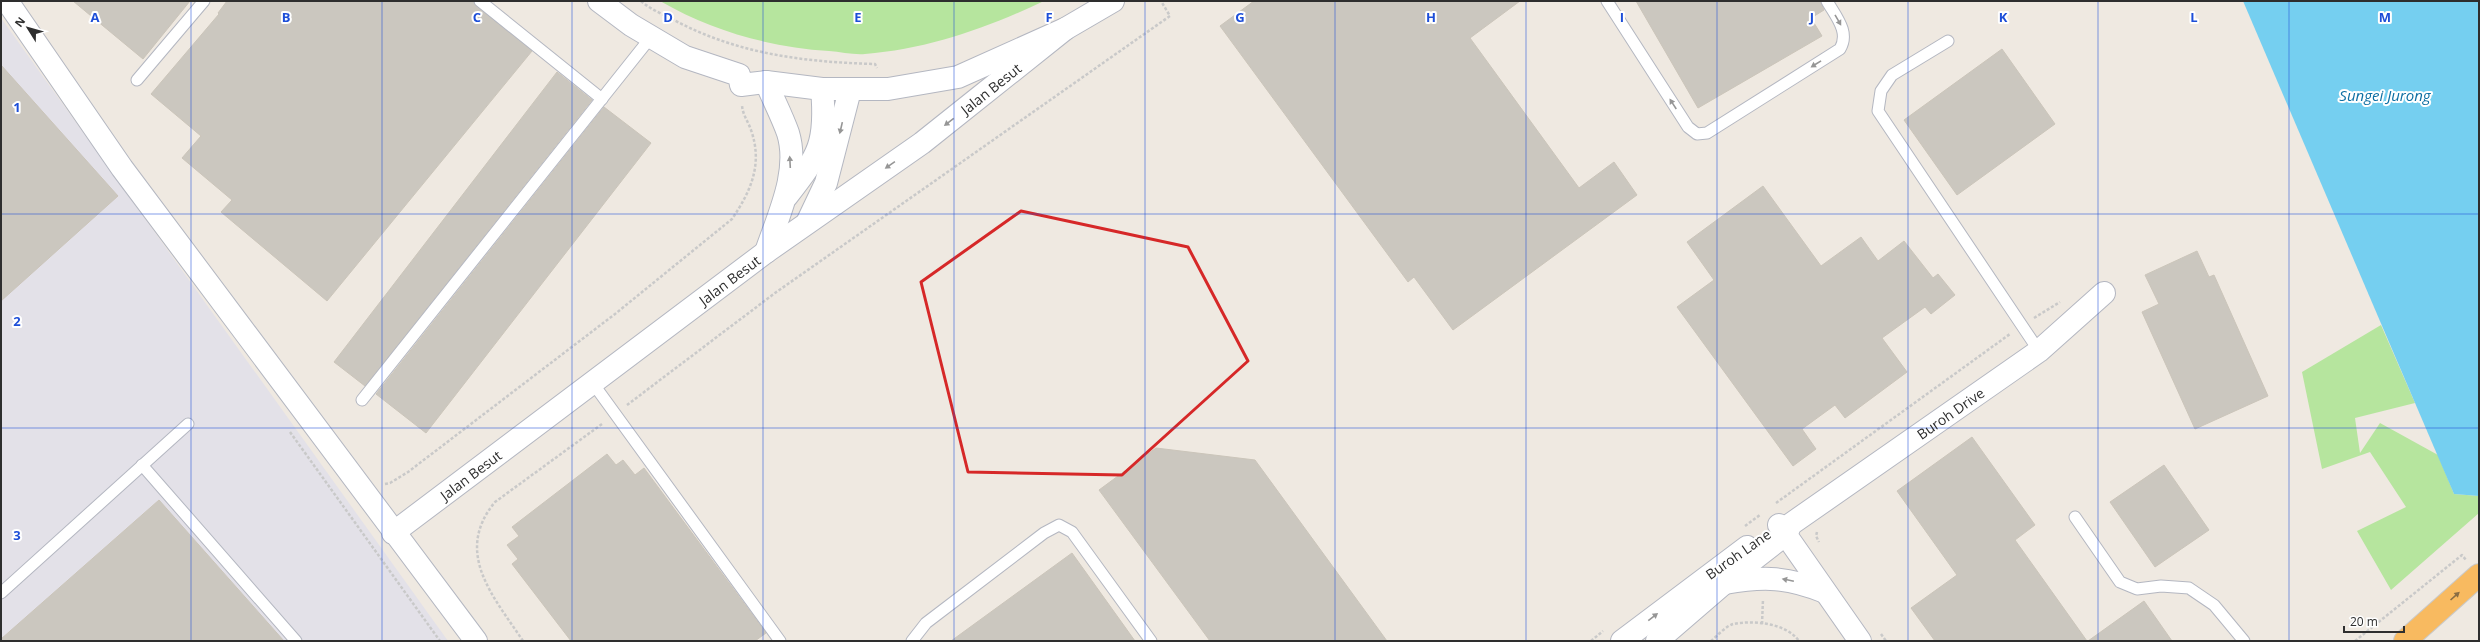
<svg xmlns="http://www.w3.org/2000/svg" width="2480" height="642" font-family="'Open Sans',sans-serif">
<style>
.industrial{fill:#e3e1e8}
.green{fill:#b6e59e}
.water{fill:#75cff0}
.building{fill:#cbc7bf;stroke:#cbc5ba}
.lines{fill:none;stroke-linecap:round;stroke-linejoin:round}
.service-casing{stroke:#b4b7c1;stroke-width:13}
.minor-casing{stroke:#b4b7c1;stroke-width:24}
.trunk-casing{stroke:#c9c9c9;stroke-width:24}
.path{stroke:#c9c9c9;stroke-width:2.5;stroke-dasharray:3 2;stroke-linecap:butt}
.service{stroke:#fff;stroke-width:11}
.minor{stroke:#fff;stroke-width:22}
.trunk{stroke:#f8ba60;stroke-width:22}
.oneway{fill:#969696}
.oneway2{fill:#896d44}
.marked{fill:none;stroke:#d62828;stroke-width:3;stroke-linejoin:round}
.grid{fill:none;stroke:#1d4ed8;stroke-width:1;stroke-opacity:0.55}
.labels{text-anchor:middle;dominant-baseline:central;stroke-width:4;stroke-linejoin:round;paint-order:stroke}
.street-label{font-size:14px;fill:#2e2e2e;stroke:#fff}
.water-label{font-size:15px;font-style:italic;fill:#0d6fa3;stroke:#fff}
.grid-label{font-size:13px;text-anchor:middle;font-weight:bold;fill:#1d4ed8;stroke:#fff;stroke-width:4;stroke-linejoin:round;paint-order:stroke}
</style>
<rect width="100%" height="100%" fill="#efe9e1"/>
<!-- industrial -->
<polygon class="industrial" points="1,18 448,641 1,641"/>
<!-- green -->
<g class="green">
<path d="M660,1h384c-57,27 -116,48 -179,53 -11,1 -24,-2 -36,-3 -60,-4 -117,-20 -169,-50z"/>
<polygon points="2381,325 2415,403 2355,418 2360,453 2380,423 2438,455 2454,494 2479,496 2479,513 2391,590 2357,531 2406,507 2370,452 2322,469 2302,372"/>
</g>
<!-- water -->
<polygon class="water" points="2243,1 2479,1 2479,496 2454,494"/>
<!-- building -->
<g class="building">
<polygon points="73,1 190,1 143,59"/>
<polygon points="227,1 473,1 476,6 532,51 327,301 221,212 232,200 182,158 201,136 151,94 219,14 218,13"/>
<polygon points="1254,1 1520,1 1470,38 1579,188 1614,162 1637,195 1453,330 1414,277 1408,282 1220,26"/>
<polygon points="1636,1 1820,1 1824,10 1811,18 1822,36 1698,108"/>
<polygon points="2002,49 2055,124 1957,195 1904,120"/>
<polygon points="1,65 118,196 1,301"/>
<polygon points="557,72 592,100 365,386 334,362"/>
<polygon points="604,107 651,143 426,433 376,394"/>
<polygon points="1763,186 1821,266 1861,237 1878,261 1904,241 1933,278 1938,274 1955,295 1931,314 1925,307 1882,338 1907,372 1845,418 1835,405 1802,429 1816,449 1793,466 1677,307 1714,280 1687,242"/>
<polygon points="2197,251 2209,277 2214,275 2268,396 2195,429 2142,312 2159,304 2145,275"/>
<polygon points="1972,437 2035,525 2015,540 2087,641 1935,641 1911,608 1957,575 1897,491"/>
<polygon points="1156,448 1255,460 1387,641 1210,641 1099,490"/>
<polygon points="607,454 616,465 623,460 635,475 644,468 766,633 755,641 571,641 512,564 518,559 507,545 519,536 512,527"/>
<polygon points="2164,465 2209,530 2155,567 2110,502"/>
<polygon points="159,500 284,641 1,641 1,639"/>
<polygon points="1072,553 1135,641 951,641"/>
<polygon points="2144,601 2172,641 2088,641"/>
</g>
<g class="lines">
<defs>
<g id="service">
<polyline points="480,1 602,99"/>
<path d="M1607,1l81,126 9,7 10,-1 133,-84c10,-17 -4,-32 -13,-48"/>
<polyline points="1948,41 1892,75 1881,91 1878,111 2039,351"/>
<polyline points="137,80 204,1"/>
<polyline points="592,382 780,641"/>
<polyline points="362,400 651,37"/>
<polyline points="142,465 296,641"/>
<polyline points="2075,517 2120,582 2137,589 2161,586 2189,588 2214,605 2244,641"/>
<polyline points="1,593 188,424"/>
<polyline points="912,641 926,623 1044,533 1059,525 1072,532 1151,641"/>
</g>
<g id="minor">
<polyline points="7,1 122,168 476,641"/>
<polyline points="599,1 631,25 685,57 739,75 741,85 766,82 822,89 888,89 958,77 1065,29 1113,1"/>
<path d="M787,196c32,-41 40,-53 35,-107"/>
<polyline points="808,221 826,183 850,90"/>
<path d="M766,252c12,-36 34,-80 22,-119 -6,-17 -15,-34 -22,-51"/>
<polyline points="1779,525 1860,641"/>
<path id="s1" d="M393,533l373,-281 156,-109 143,-114"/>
<path d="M1725,583c39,-7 63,-6 100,9"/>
<polyline points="1622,641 1747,547"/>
<path id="s2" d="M1657,641l79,-68 50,-39 5,-10 248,-173 65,-58"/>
</g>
<polyline id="trunk" points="2405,641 2479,575"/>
</defs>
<!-- service casing -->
<use href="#service" class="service-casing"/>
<!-- minor casing -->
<use href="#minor" class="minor-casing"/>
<!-- trunk casing -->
<use href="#trunk" class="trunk-casing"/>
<!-- path -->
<g class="path">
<path d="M641,1c9,8 21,13 31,18 65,35 131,43 203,45l2,4"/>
<polyline points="2034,318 2060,302"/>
<polyline points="627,405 775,293 1170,16 1161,1"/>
<polyline points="290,432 440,641"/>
<path d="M385,484l5,-1 18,-11 207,-158 117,-95c19,-28 31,-55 19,-89 -3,-9 -9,-16 -9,-26"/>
<polyline points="1776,503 2010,334"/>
<polyline points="1745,526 1760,515"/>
<polyline points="1817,532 1816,536 1819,542"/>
<polyline points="1762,624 1763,599"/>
<polyline points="1881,634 1886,641"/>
<path d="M523,641c-29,-44 -70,-88 -28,-139l107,-78"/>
<polyline points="1591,641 1603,631"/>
<path d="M1711,641c6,-5 15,-15 22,-17 21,-4 53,-1 66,17"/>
<polyline points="2355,641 2462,555 2466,560"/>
</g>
<!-- service -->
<use href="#service" class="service"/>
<!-- minor -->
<use href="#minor" class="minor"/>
<!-- trunk -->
<use href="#trunk" class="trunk"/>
</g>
<!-- one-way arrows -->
<defs><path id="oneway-solid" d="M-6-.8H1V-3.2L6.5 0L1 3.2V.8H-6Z"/></defs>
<g class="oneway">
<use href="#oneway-solid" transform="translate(1838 20) rotate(60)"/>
<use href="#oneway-solid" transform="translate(1816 64) rotate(148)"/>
<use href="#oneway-solid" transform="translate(1673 104) rotate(-123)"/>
<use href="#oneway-solid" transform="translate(949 122) rotate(142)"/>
<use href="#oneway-solid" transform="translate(841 128) rotate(103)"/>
<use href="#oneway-solid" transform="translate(790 162) rotate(-93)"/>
<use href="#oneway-solid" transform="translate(890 165) rotate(145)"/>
<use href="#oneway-solid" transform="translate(1788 580) rotate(-168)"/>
<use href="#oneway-solid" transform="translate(1653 617) rotate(-38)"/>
</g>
<use class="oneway2" href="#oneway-solid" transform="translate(2455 596) rotate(-42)"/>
<!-- marked area -->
<path class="marked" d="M1021,211l167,36 60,114 -126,114 -154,-3 -47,-190z"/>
<!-- grid -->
<path class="grid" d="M191,1v640M382,1v640M572,1v640M763,1v640M954,1v640M1145,1v640M1335,1v640M1526,1v640M1717,1v640M1908,1v640M2098,1v640M2289,1v640M1,214h2478M1,428h2478"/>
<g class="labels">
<!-- street labels -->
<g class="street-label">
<text stroke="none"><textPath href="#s1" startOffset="745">Jalan Besut</textPath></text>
<text stroke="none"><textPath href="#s1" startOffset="421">Jalan Besut</textPath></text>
<text stroke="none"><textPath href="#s2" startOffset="373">Buroh Drive</textPath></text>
<text stroke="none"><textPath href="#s1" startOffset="97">Jalan Besut</textPath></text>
<text transform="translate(1738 554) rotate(-35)">Buroh Lane</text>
</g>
<!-- water labels -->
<g class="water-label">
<text x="2385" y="95">Sungei Jurong</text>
</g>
</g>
<g class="grid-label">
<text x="95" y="22">A</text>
<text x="286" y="22">B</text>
<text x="477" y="22">C</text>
<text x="668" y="22">D</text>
<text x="858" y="22">E</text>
<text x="1049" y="22">F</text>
<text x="1240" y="22">G</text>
<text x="1431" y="22">H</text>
<text x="1622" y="22">I</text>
<text x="1812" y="22">J</text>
<text x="2003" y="22">K</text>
<text x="2194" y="22">L</text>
<text x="2385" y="22">M</text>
<text x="17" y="112">1</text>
<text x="17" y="326">2</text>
<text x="17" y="540">3</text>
</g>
<!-- border -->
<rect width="2480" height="642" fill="none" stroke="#2e2e2e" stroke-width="4"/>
<!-- north arrow -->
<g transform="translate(28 28) rotate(307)" stroke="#ffffff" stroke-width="3" paint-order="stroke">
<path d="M0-3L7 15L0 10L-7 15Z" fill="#2e2e2e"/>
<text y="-6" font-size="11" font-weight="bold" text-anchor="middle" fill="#2e2e2e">N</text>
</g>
<!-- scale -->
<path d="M2344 626v6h60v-6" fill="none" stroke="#2e2e2e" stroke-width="2"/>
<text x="2350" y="626" font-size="12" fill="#2e2e2e" stroke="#ffffff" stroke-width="3" paint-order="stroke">20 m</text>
</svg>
